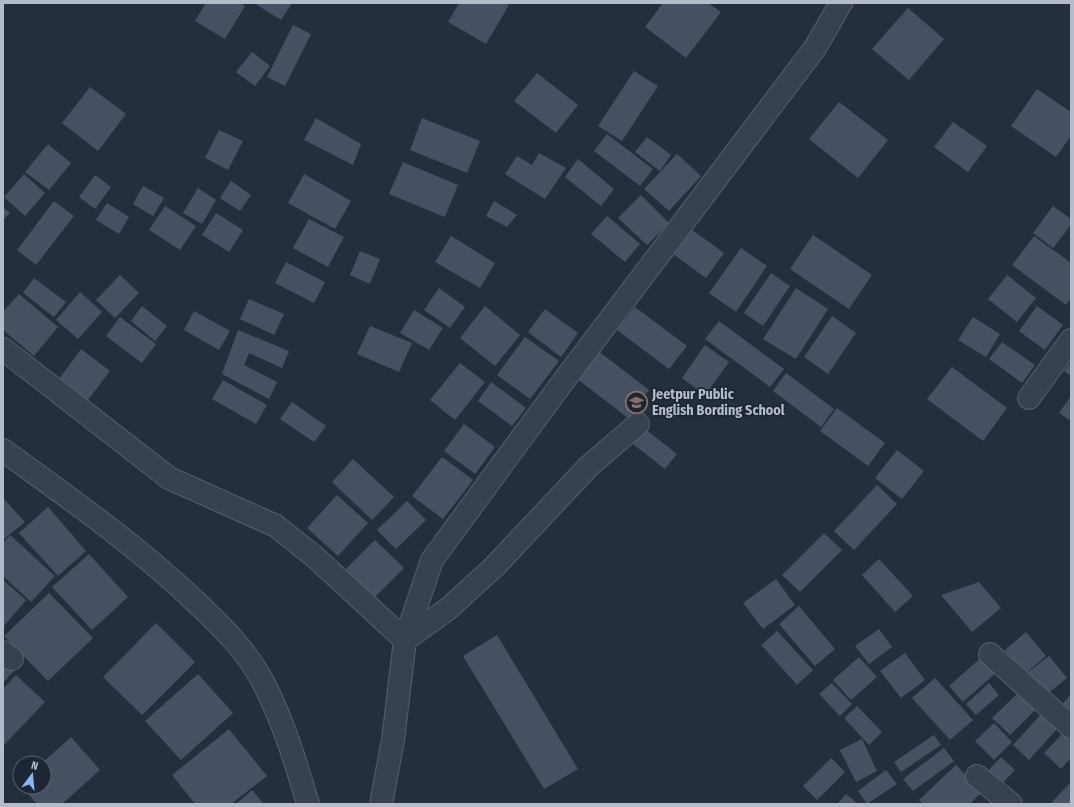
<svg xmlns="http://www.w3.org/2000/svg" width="1074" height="807" font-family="'Fira Sans Condensed',sans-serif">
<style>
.building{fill:#455162}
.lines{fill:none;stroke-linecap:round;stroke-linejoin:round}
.minor-casing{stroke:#565f6c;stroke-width:24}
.tertiary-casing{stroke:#565f6c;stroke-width:24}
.minor{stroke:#38414e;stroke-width:22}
.tertiary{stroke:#38414e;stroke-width:22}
.labels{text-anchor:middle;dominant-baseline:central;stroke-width:3.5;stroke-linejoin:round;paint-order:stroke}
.poi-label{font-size:14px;font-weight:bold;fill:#b4bcc9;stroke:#1d2633;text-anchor:start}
</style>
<rect width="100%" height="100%" fill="#242f3e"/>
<!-- building -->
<g class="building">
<polygon points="206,3 240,3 245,6 225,39 195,21"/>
<polygon points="254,3 292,3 281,20"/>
<polygon points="459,3 506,3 509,5 486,44 448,22"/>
<polygon points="663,3 708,3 721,12 686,58 645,27"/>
<polygon points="908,8 944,39 909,80 872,49"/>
<polygon points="293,25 311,34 285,86 267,77"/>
<polygon points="252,52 270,66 255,86 236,72"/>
<polygon points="634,71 658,86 622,141 598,126"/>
<polygon points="537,73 578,105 556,133 514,101"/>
<polygon points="90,87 126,114 98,151 62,123"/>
<polygon points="1037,89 1071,112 1071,136 1056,157 1011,126"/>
<polygon points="839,102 888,140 858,178 809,139"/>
<polygon points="316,118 361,144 353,165 304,140"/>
<polygon points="422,118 480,141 467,173 410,150"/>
<polygon points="953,122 987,146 968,172 934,147"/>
<polygon points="219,130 243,141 228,170 205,158"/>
<polygon points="607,134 653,169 640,186 594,151"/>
<polygon points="647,137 671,155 660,171 635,152"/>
<polygon points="48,144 71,163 49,190 25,172"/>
<polygon points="539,153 566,168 545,199 505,174 517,156 532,165"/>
<polygon points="677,154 701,176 669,211 644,189"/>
<polygon points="578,159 614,189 601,206 565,177"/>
<polygon points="403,162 458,185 445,217 389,194"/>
<polygon points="24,174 45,193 25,216 4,197"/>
<polygon points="304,174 351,201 335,229 288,203"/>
<polygon points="95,175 111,187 95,209 79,197"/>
<polygon points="231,181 251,195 240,211 220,198"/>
<polygon points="143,186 164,198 153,216 133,204"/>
<polygon points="198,188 216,200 202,224 183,213"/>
<polygon points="641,195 669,223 647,245 618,218"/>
<polygon points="54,201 74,216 36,265 17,250"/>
<polygon points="494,201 517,215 507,227 486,216"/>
<polygon points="107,203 129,217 119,234 96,220"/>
<polygon points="165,206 196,226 180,250 149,230"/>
<polygon points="1053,206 1071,219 1071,225 1053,248 1033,233"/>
<polygon points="3,207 10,213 3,220"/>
<polygon points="216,213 243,230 229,252 202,235"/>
<polygon points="607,216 640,244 625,262 591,234"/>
<polygon points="309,219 344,237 328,267 293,248"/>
<polygon points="691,229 724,253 706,278 673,254"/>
<polygon points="813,235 872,275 849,309 790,269"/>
<polygon points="451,236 495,263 480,288 435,262"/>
<polygon points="1034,236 1071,263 1071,298 1066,305 1012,265"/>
<polygon points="741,248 767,266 736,312 709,293"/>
<polygon points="360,251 380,259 370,284 350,275"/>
<polygon points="286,262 325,282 314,303 275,283"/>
<polygon points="771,273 790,286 763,326 744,313"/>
<polygon points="120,275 139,293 115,318 96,300"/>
<polygon points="1007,275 1036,298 1017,322 988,299"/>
<polygon points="34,278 66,302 54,317 23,293"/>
<polygon points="439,288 465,307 450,328 424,310"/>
<polygon points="796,288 828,309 796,359 763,339"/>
<polygon points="80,292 102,312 78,339 56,320"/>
<polygon points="19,294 58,327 34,356 3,330 3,312"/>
<polygon points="249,299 284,314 274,335 240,319"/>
<polygon points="142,306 167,326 155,341 131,321"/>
<polygon points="485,306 520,335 495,366 460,338"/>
<polygon points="1037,306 1063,325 1045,350 1019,331"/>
<polygon points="635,307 687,346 669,369 617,330"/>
<polygon points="545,309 578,333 561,357 528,332"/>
<polygon points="414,310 443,328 429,350 400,333"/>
<polygon points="194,311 230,331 219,350 184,330"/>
<polygon points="832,316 856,333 828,374 804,357"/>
<polygon points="120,317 156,344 142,363 106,336"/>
<polygon points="973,317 1000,334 986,357 958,340"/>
<polygon points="719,321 784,369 770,387 705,339"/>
<polygon points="370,326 412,343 399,372 357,354"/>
<polygon points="238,330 289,351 282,368 249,353 244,365 277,382 269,399 222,374"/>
<polygon points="525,337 559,361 530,399 497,375"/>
<polygon points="1002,342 1035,365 1022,383 989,359"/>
<polygon points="705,345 729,362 705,395 682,378"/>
<polygon points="81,349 110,371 88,400 59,379"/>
<polygon points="597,350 649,390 628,418 576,378"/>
<polygon points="1071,362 1071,376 1064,371"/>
<polygon points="460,363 485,382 455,420 430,400"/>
<polygon points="952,367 1007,408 983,441 927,399"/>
<polygon points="786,373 834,409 821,427 773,391"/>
<polygon points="223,380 267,405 256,424 212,399"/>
<polygon points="491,382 526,408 512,426 478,401"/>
<polygon points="1071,396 1071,421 1059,413"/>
<polygon points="292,402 326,426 314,442 280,419"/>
<polygon points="837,408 885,443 868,466 820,431"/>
<polygon points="464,424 495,447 475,474 444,451"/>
<polygon points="641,426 677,454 665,469 629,441"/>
<polygon points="897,450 924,471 902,499 875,478"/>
<polygon points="442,457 473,480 443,519 412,496"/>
<polygon points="353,459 394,497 372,520 332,482"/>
<polygon points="877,485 897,504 854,550 834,531"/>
<polygon points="337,495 368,523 338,556 307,528"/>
<polygon points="3,498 25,522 3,540"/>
<polygon points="407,501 426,520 396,549 377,530"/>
<polygon points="48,507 86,551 58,576 19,533"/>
<polygon points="824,533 842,550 800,592 782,575"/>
<polygon points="10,535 55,576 31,602 3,576 3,543"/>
<polygon points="375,540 404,568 369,603 340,575"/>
<polygon points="89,554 128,597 92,630 52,587"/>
<polygon points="879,559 913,596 895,612 862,575"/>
<polygon points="776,579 795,605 763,629 743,603"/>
<polygon points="3,580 26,600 3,627"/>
<polygon points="979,582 1001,608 972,632 941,595"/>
<polygon points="49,593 93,638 48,681 4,636"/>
<polygon points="799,606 835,649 815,666 779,624"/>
<polygon points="156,623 195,662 142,715 103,677"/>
<polygon points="879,629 892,647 869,664 855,646"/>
<polygon points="777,631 813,670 797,685 761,645"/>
<polygon points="1026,632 1046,656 1025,674 1005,650"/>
<polygon points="497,635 578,769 544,789 463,656"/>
<polygon points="905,653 925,680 901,698 880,671"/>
<polygon points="983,656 997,672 963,702 949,686"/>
<polygon points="1049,656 1067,678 1046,695 1028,672"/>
<polygon points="859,657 877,677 851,700 833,680"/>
<polygon points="3,660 14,671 3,683"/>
<polygon points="198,674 233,713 181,760 145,721"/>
<polygon points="16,675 45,702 3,746 3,689"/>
<polygon points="935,678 973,720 950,740 912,698"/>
<polygon points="832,683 852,704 840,716 819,694"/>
<polygon points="989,683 999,695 976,715 966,704"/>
<polygon points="1020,691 1037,708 1010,735 992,718"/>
<polygon points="1071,694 1071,717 1060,707"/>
<polygon points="857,706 882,732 869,745 844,718"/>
<polygon points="1042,713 1058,728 1029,760 1013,745"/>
<polygon points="994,723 1012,742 994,760 975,741"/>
<polygon points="229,729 267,776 231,804 195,804 172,775"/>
<polygon points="1064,732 1071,739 1071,758 1061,769 1044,753"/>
<polygon points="934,735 941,745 901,772 894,762"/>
<polygon points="71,737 100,770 62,804 37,804 22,787 44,787 44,763 42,763"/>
<polygon points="862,739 877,771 856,782 840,750"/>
<polygon points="944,748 954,761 913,791 903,779"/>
<polygon points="1001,757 1015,770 1000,786 986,773"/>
<polygon points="831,758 845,772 817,800 803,786"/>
<polygon points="956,765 982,792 970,804 923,804 919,800"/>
<polygon points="886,770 897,784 867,804 858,791"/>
<polygon points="1071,782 1071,804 1050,804"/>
<polygon points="252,790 264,804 236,804"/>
<polygon points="846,794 858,804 837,804"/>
</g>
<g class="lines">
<defs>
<g id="minor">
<polyline points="3,349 169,478 276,526 316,558 405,640 448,609 494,567 589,466 638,424"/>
<polyline points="1029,398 1071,340"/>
<polyline points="3,652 12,659"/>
<polyline points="990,654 1071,727"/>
<polyline points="977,776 1011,804"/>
<polyline points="381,804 393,740 405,640 432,560 565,379 815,48 841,3"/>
</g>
<path id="tertiary" d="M3,450c67,49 135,96 195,154 24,23 48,46 64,76 21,40 33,80 46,124"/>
</defs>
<!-- minor casing -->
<use href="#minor" class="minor-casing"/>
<!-- tertiary casing -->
<use href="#tertiary" class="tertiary-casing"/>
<!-- minor -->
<use href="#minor" class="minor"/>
<!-- tertiary -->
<use href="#tertiary" class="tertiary"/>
</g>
<!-- icons -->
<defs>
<symbol id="school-ring" viewBox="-11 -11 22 22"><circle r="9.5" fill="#1d2633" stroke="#8d6e63" stroke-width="1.5"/><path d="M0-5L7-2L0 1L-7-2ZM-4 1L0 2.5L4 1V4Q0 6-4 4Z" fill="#8d6e63"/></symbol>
</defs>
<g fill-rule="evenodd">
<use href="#school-ring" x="624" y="390" width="25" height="25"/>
</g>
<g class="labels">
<!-- poi labels -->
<g class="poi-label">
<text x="652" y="394">Jeetpur Public<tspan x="652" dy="16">English Bording School</tspan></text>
</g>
</g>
<!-- border -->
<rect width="1074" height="807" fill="none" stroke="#b4bcc9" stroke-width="8"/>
<!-- north arrow -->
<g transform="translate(32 775) rotate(16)"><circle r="19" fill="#1d2633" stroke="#59626f"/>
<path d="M0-3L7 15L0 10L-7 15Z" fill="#8ab4f8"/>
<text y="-6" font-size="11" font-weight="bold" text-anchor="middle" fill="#b4bcc9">N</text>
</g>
</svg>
